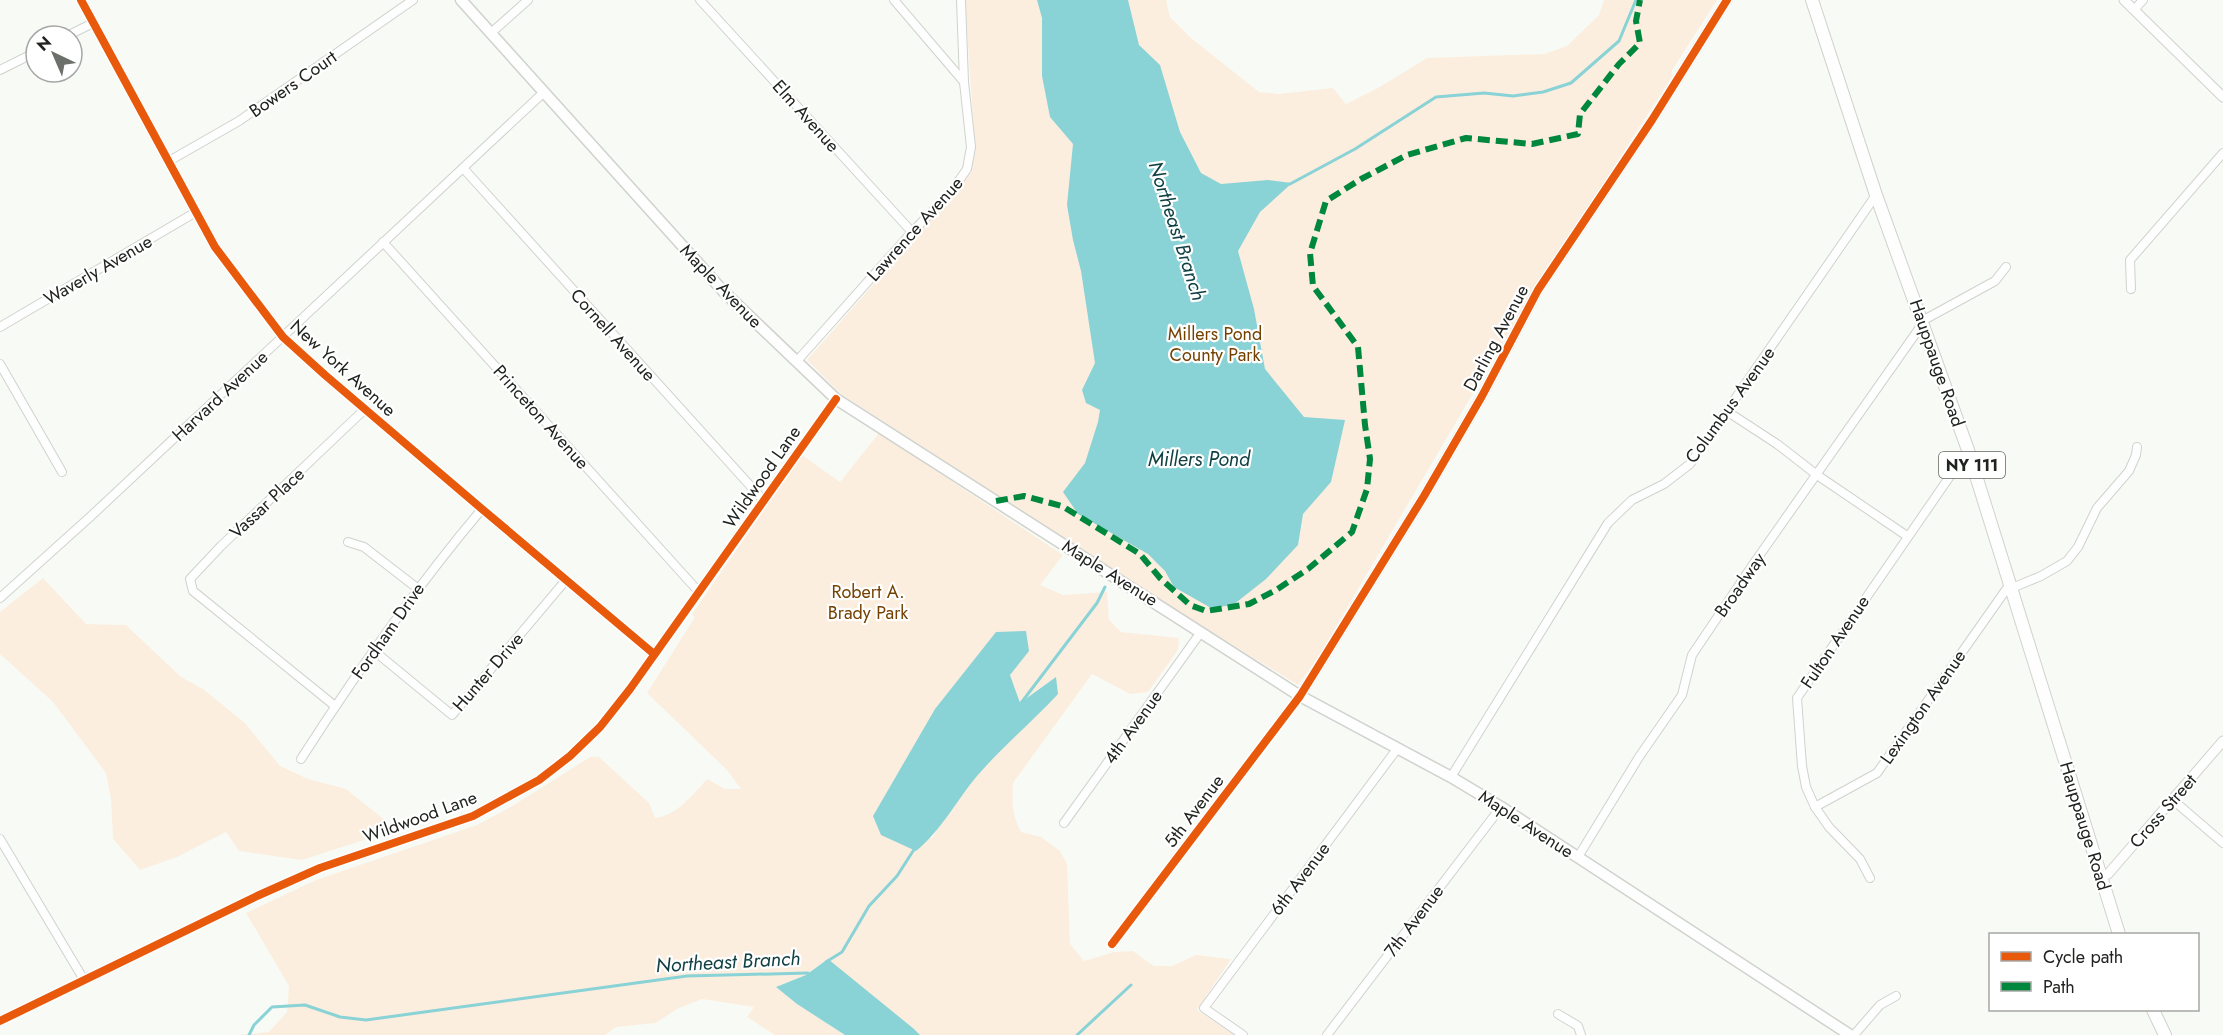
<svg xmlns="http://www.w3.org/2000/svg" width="2223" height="1035" font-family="Jost,sans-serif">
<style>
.green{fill:#fbeedf;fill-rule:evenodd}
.water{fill:#89d2d6}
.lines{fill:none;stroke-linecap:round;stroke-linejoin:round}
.stream{stroke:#89d2d6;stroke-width:3}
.minor-casing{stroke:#cfd2cd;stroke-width:10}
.tertiary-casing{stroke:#cfd2cd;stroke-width:11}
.secondary-casing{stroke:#cfd2cd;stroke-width:13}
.primary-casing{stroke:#cfd2cd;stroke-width:14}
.minor{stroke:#fefefe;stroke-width:8}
.tertiary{stroke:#fefefe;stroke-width:9}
.secondary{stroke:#fefefe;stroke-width:10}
.primary{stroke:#fefefe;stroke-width:12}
.quiet{stroke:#00873e;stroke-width:6;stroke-dasharray:12 6;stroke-linecap:butt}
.cycleway-casing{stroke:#fff;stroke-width:11}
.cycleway{stroke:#e8590c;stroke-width:8}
.labels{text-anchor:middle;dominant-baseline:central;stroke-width:4.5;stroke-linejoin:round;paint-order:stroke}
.shield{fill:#fff;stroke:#636562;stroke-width:1.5}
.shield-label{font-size:16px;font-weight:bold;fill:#20231f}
.street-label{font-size:18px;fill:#20231f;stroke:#fff}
.park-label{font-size:18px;fill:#754100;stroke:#fff}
.water-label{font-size:20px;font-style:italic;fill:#104043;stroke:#fff}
</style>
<rect width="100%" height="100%" fill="#f8fbf5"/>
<!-- green -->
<g class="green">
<polygon points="965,0 1166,0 1170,17 1191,38 1259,92 1279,94 1333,88 1346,104 1378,88 1427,58 1544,54 1567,46 1599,15 1604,0 1717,0 1671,72 1673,75 1535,288 1318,657 1298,685 1152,595 841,394 807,360 972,172 975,147"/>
<path d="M879,433l184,122 -23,30 23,10 44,-3 2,28 12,12 58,6 -1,12 -30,42 -18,2 -38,-20 -79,109c-1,19 -1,32 8,49l20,5 19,14 7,13 3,80 14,17 30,-9 19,-1 21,15h18l24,-11 35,4 -34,51 38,25h-315l-92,-75 -22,15 -30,12 21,17 48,31h-70l-28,-18 7,-10 -52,-8 -25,10 -21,14 -40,4 -11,8h-368l32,-3 18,-20 2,-26 -43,-73 70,-33 161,-55 37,-20 76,-48h9l50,46 6,15c21,-2 38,-23 52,-39l18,10h16l-14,-19 -80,-77 48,-76 -3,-3 110,-159 38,27zM934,719l25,75 -27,44 -59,-22 45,-77z"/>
<polygon points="43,578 86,624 126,625 181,677 203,689 245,723 280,766 308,779 346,789 386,821 370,838 302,860 239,851 226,832 177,857 140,870 113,839 111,799 106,773 53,702 0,654 0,612"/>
</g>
<!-- water -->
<g class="water">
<polygon points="1037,0 1128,0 1139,45 1160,65 1180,132 1201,173 1221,184 1268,180 1292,183 1260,212 1238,251 1254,309 1265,369 1304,417 1345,420 1331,482 1303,514 1298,545 1266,579 1233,605 1211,608 1174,587 1165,571 1148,554 1078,514 1063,492 1085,463 1098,422 1100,410 1086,403 1082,390 1095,363 1081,271 1073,240 1067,205 1073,144 1050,117 1042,76 1042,18"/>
<path d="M1026,631l3,20 -19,24 10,28 36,-26 2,17c-26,28 -56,53 -81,82 -21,25 -36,55 -61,75l-35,-16 -8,-19 62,-107 61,-77z"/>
<polygon points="828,959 914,1029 920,1035 845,1035 797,1004 776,987 806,975"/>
</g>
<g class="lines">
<!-- stream -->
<g class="stream">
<polyline points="1290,184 1355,149 1436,97 1484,93 1513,96 1543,92 1571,83 1619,41 1636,0"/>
<polyline points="1018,707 1097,603 1105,587"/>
<polyline points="826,962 842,952 869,906 897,876 915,848"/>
<polyline points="249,1035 254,1025 272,1007 305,1005 340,1017 366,1020 687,976 808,973"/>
<polyline points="1077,1035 1131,985"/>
</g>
<defs>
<g id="minor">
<polyline points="81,0 215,247 283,337 325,375 482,509 654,654"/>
<polyline points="700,0 912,232"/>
<polyline points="894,0 964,82"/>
<polyline points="2134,10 2143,0"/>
<polyline points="491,33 528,0"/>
<polyline points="67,36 93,23"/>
<polyline points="0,70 36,52"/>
<polyline points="169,161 239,121 413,0"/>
<polyline points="463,168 764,501"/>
<polyline points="383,242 699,592"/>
<polyline points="2131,289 2130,260 2223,153"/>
<polyline points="1922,321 1995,281 2006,267"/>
<polyline points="0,327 196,212"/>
<polyline points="797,361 912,232 951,192 967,169 971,147 964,82 961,0"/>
<polyline points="0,364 62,472"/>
<polyline points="1728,412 1777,444 1817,475 1907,536"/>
<polyline points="348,542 364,547 417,588"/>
<polyline points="2012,588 2041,576 2067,561 2078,547 2097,508 2129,471 2136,455 2137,447"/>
<polyline points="0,598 90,517 543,93"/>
<polyline points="373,650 452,715 566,580"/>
<polyline points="335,706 193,591 190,579 221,546 365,409"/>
<path d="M301,759c56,-87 114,-171 181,-250"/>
<polyline points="1451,777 1608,523 1632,500 1664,484 1690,464 1876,195"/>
<polyline points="2173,800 2223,843"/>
<polyline points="1815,807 1877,773 2010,584"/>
<polyline points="1064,823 1201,632"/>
<polyline points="0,839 84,980"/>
<polyline points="1578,857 1639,757 1682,695 1692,655 1754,563 1923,323"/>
<polyline points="1870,878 1860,859 1829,827 1815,807 1806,787 1802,766 1797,698 1968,450"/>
<polyline points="1112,944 1300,696"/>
<polyline points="1558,1014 1578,1026 1581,1035"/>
<polyline points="0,1021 257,896 320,868 473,816 539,780 570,756 600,727 630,689 836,399"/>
<polyline points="1243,1035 1204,1008 1397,749"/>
<polyline points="1327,1035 1501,807"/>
<polyline points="1854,1035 1880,1005 1896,996"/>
</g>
<g id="tertiary">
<polyline points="2124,0 2223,97"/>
<polyline points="1300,696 1424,496 1482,396 1538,290 1652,120 1727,0"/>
<polyline points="2100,877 2108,874 2223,741"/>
</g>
<polyline id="secondary" points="461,0 724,292 836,399 1300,696 1451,777 1501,807 1850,1035"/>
<g id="primary">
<polyline points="1812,0 1876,195 1968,450 2119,934"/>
<polyline points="2153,1010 2165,1035"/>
</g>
</defs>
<!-- minor casing -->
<use href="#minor" class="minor-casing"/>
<!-- tertiary casing -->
<use href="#tertiary" class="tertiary-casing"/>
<!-- secondary casing -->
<use href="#secondary" class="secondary-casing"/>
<!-- primary casing -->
<use href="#primary" class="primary-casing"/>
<!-- minor -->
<use href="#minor" class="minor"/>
<!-- tertiary -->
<use href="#tertiary" class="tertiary"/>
<!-- secondary -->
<use href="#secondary" class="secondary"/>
<!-- primary -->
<use href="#primary" class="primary"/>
<!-- quiet -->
<polyline class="quiet" points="996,501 1024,496 1062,506 1140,554 1160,578 1190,605 1206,611 1249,604 1276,590 1308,569 1352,532 1367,489 1370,459 1365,425 1358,347 1313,286 1310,253 1326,201 1361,179 1407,155 1466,138 1532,144 1578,134 1580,114 1619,64 1640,43 1636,21 1640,0"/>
<defs>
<g id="cycleway">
<polyline points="81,0 215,247 283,337 325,375 482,509 654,654"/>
<polyline points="1112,944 1300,696 1424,496 1482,396 1538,290 1652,120 1727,0"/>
<polyline points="0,1021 257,896 320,868 473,816 539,780 570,756 600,727 630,689 836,399"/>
</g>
</defs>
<!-- cycleway casing -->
<use href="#cycleway" class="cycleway-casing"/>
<!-- cycleway -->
<use href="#cycleway" class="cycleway"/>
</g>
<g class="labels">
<!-- shield labels -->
<rect class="shield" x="1939" y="452" width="66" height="26" rx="4.5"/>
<g class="shield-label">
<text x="1972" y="465">NY 111</text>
</g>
<!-- street labels -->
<g class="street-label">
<text transform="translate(293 84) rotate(-35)">Bowers Court</text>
<text transform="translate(806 116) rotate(48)">Elm Avenue</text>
<text transform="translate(915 229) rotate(-48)">Lawrence Avenue</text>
<text transform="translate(98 270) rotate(-30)">Waverly Avenue</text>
<text transform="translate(721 286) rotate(46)">Maple Avenue</text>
<text transform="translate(613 335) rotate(48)">Cornell Avenue</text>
<text transform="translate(1496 338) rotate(-62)">Darling Avenue</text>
<text transform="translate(1937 363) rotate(71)">Hauppauge Road</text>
<text transform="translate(343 368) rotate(42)">New York Avenue</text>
<text transform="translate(220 396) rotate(-43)">Harvard Avenue</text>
<text transform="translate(1730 405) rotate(-54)">Columbus Avenue</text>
<text transform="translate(541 417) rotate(48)">Princeton Avenue</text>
<text transform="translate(762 477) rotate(-55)">Wildwood Lane</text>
<text transform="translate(267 503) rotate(-43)">Vassar Place</text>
<text transform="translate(1110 573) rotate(32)">Maple Avenue</text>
<text transform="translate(1740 585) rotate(-55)">Broadway</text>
<text transform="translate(388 631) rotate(-55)">Fordham Drive</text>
<text transform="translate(1835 642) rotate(-56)">Fulton Avenue</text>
<text transform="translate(488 672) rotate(-49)">Hunter Drive</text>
<text transform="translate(1923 707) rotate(-55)">Lexington Avenue</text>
<text transform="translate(1133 727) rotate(-54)">4th Avenue</text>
<text transform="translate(1194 811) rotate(-53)">5th Avenue</text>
<text transform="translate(2163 811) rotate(-49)">Cross Street</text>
<text transform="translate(420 817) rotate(-20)">Wildwood Lane</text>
<text transform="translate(1526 824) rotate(33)">Maple Avenue</text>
<text transform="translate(2085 826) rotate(73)">Hauppauge Road</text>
<text transform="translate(1300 879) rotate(-53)">6th Avenue</text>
<text transform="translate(1414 921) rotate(-53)">7th Avenue</text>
</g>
<!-- park labels -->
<g class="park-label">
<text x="1215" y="334">Millers Pond<tspan x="1215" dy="21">County Park</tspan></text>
<text x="868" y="592">Robert A.<tspan x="868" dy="21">Brady Park</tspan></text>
</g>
<!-- water labels -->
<g class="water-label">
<text transform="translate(1177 231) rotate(72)">Northeast Branch</text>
<text x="1199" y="459">Millers Pond</text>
<text transform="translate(728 962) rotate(-3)">Northeast Branch</text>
</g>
</g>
<!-- legend -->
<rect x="1989" y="933" width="210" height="78" fill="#ffffff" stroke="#a6a7a5" stroke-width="1.5"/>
<rect x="2001" y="952" width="30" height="9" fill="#e8590c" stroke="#a6a7a5" stroke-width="1.5"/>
<text x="2043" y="963" font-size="18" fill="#20231f">Cycle path</text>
<rect x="2001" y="982" width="30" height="9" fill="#00873e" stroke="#a6a7a5" stroke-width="1.5"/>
<text x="2043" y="993" font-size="18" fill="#20231f">Path</text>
<!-- north arrow -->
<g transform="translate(54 54) rotate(316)"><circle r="28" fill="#ffffff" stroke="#a6a7a5" stroke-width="1.5"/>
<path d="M0-4.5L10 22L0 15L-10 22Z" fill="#6c6f6a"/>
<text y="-9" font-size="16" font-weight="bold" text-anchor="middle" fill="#20231f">N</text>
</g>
</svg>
